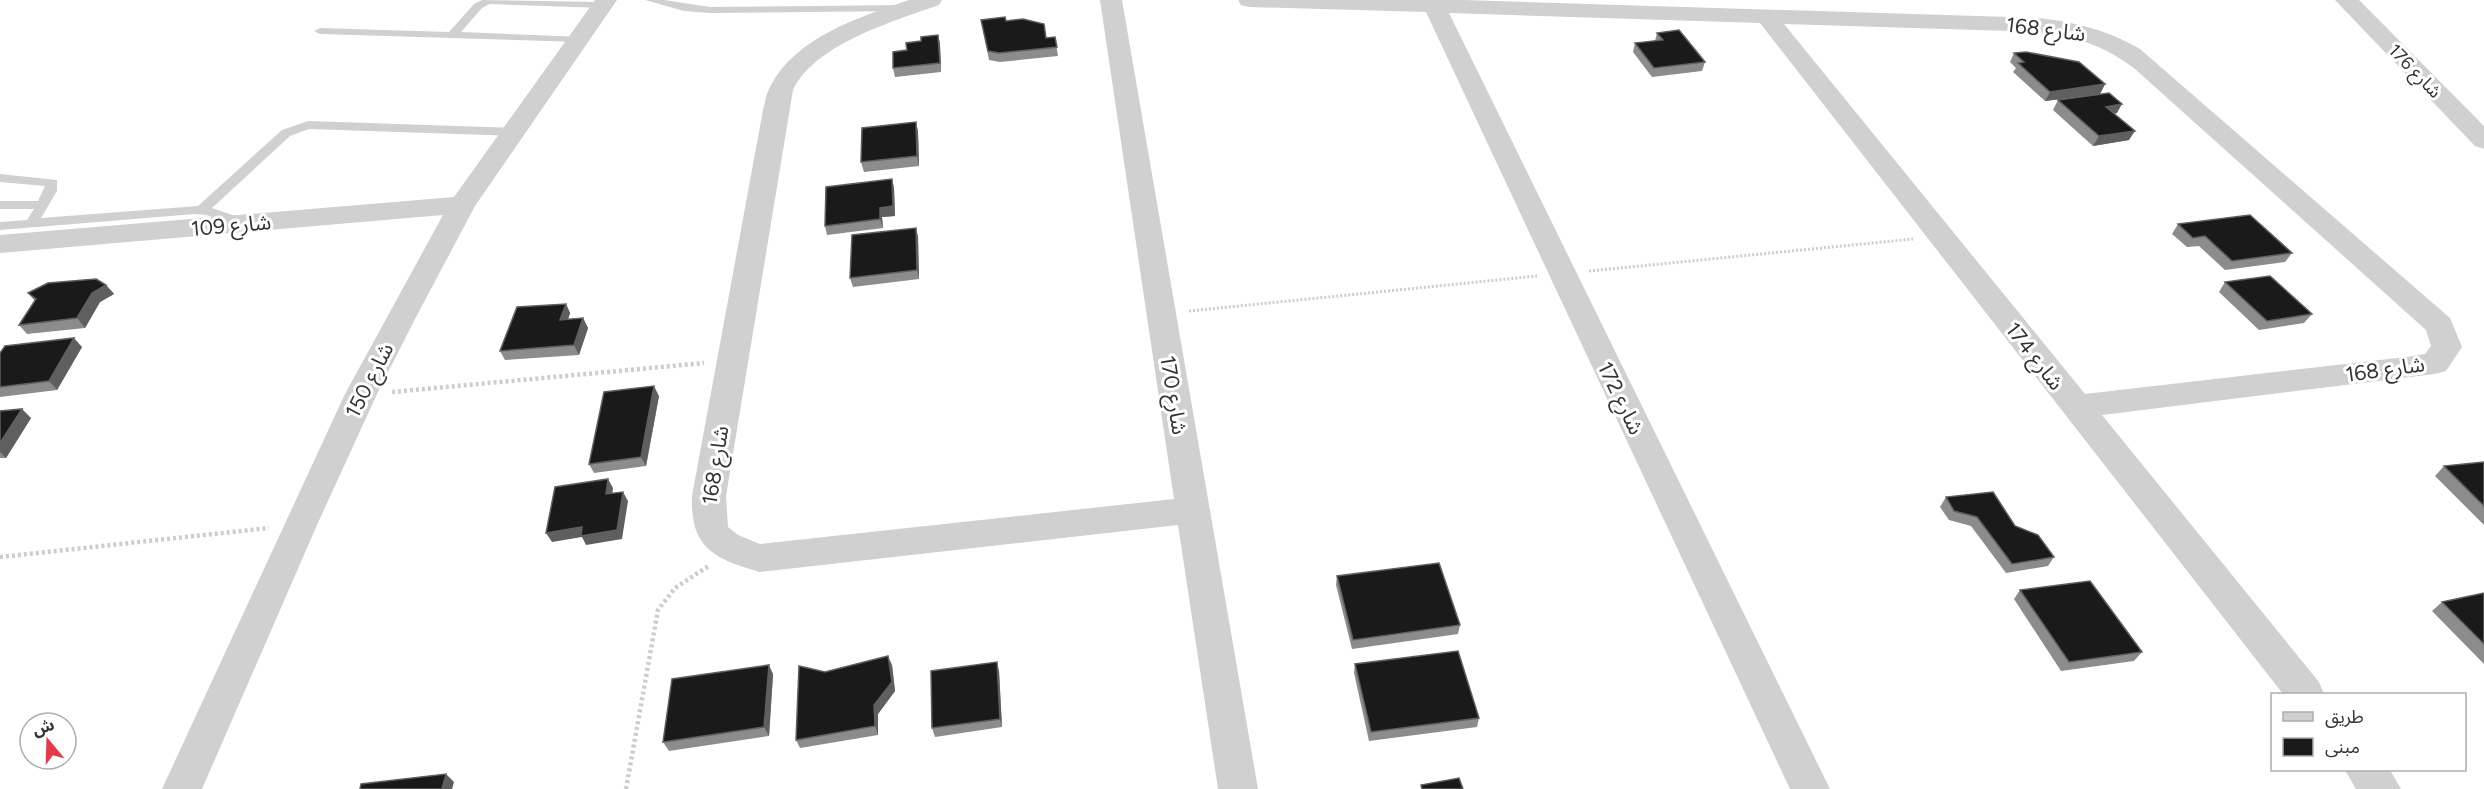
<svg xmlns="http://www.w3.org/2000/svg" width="2484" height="789" font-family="Figtree,'Noto Sans Arabic',sans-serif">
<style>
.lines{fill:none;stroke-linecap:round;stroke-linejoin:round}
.path-far1{stroke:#cdcdcd;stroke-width:3;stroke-dasharray:2 2;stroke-linecap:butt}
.path{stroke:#cdcdcd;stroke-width:4.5;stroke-dasharray:3 3;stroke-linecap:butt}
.lane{fill:#d0d0d0;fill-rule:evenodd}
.street{fill:#d0d0d0;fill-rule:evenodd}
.wall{fill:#8c8c8c}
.shaded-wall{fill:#5f5f5f}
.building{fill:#1a1a1a;stroke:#5f5f5f;stroke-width:1.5}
.labels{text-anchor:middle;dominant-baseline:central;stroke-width:6;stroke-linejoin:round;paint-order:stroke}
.far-street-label{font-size:18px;fill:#333;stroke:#fff}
.street-label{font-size:21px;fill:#333;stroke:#fff}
</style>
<rect width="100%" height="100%" fill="#fff"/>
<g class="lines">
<!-- path-far1 -->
<g class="path-far1">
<polyline points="1589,271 1913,239"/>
<polyline points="1189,311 1537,276"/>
</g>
<!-- path -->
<g class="path">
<polyline points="392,392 704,363"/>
<polyline points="0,557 269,528"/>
<polyline points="626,789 658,610 675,588 710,565"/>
</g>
<!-- lane -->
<g class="lane">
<polygon points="482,0 603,2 608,5 603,8 490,4 482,8 461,32 583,37 583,41 579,42 320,34 314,31 320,28 449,32 474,4"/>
<polygon points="645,0 664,0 710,7 904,5 909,8 904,11 710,13 684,11"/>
<polygon points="308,121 514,128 520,132 514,136 309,129 290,136 212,208 247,220 249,223 247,226 242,227 206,215 195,214 0,230 0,222 27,220 34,209 0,209 0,201 38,201 45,186 0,182 0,174 57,180 57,191 41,218 198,206 282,130"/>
</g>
<!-- street -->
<g class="street">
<polygon points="595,0 617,0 475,206 415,319 377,394 317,525 202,789 162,789 345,394 443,215 0,253 0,235 454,197"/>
<path d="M909,0h33l-3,5c-45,16 -124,39 -146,85l-67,406 2,31 10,8 22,9 414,-45 -74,-499h22l136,789h-40l-40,-264 -418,47c-45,-13 -70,-23 -68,-76l71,-386c2,-7 3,-16 7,-23 25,-50 90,-70 139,-87z"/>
<path d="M1238,0h226l574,18c37,4 70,12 102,31l310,269 12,29 -16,24 -11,3 -333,41 217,267 5,12h-41l-523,-671 -311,-10 381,776h-40l-364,-777 -177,-5 -8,-2zM1784,24l254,8c38,4 67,14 97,37l291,261 5,16 -6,8 -19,3 -321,37z"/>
<polygon points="2335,0 2359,0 2484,126 2484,149 2475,146"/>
<polygon points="2345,770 2390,770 2401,789 2356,789"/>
</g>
</g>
<!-- wall -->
<g class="wall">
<polygon points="981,20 1006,21 1046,38 1055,37 1058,56 1000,62 989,60"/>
<polygon points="1657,33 1705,62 1702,71 1652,77 1633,52 1635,43 1655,41"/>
<polygon points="938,35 940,44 941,72 895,77 893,68 907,50 921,41"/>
<polygon points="2014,53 2105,84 2100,94 2045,101 2013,72 2016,68 2010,62"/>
<polygon points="2058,100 2117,113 2114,114 2129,140 2093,146 2053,110"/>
<polygon points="916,122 918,132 919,166 864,172 861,162"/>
<polygon points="892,179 894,188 895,216 882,217 883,228 827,235 825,226"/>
<polygon points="2178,224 2292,253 2285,262 2225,270 2199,246 2187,247 2172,234"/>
<polygon points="916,228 918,237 919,279 853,287 850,278"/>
<polygon points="2225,282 2312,314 2304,323 2259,330 2219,292"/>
<polygon points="106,285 114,294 100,302 85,328 27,334 19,325 35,301 28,293"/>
<polygon points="566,304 570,313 568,319 583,318 588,328 579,355 505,360 500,351"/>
<polygon points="82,347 57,390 0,397 0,353"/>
<polygon points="659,396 646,466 594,473 589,464"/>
<polygon points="0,411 31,418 6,458 0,458"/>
<polygon points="2484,462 2484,525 2435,476 2444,466"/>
<polygon points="1946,497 2015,526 2054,557 2048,566 2006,573 1971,526 1949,520 1940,507"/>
<polygon points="1337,576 1460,625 1458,634 1352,649 1336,585"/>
<polygon points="2020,590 2142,652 2134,661 2061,671 2014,599"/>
<polygon points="2484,593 2484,664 2432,611 2442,602"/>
<polygon points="1355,664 1479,718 1477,727 1369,741 1354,673"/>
<polygon points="892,665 895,691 878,714 878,735 800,748 796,740 825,672"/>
<polygon points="999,671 1002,727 935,737 932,728"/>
<polygon points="773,674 769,736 669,751 663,742"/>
</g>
<!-- shaded-wall -->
<g class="shaded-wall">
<polygon points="938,35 940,44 941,72 940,63"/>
<polygon points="2105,84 2100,94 2045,101 2050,92"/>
<polygon points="2122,104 2117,113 2101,116 2106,107"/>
<polygon points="916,122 918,132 919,166 917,156"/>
<polygon points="2135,131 2129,140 2093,146 2099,136"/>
<polygon points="892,179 894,188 895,216 882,217 883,228 880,219 880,208"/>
<polygon points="916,228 918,237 919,279 917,270"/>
<polygon points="106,285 114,294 100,302 85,328 77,318 92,293"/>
<polygon points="566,304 570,313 565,329 560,320"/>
<polygon points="583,318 588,328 579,355 574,345"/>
<polygon points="74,338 82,347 57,390 49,381"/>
<polygon points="654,386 659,396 646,466 641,457"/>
<polygon points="22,409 31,418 6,458 0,452 0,443"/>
<polygon points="608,479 613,488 611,504 606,494"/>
<polygon points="623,492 628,501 622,539 586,545 582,537 552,542 546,533 582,527"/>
<polygon points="888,656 892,665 895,691 878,714 878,735 875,726 874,705"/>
<polygon points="997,662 999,671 1002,727 1000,719"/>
<polygon points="769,665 773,674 769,736 764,727"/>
<polygon points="446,774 454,782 452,789 442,789"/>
</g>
<!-- building -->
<g class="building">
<polygon points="1005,17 1006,21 1023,19 1044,24 1046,38 1055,37 1057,47 999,53 988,51 981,20"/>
<polygon points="1679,30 1705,62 1654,68 1635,43 1663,40 1657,33"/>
<polygon points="938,35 940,63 893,68 893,52 907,50 906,43 921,41 921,37"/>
<polygon points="2026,52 2079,62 2105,84 2050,92 2018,63 2024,62 2014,53"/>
<polygon points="2109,93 2122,104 2106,107 2135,131 2099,136 2058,100"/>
<polygon points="916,122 917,156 861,162 862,128"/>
<polygon points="892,179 893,206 880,208 880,219 825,226 826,187"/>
<polygon points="2250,215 2292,253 2232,261 2205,236 2193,238 2178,224"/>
<polygon points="916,228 917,270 850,278 852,235"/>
<polygon points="2270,276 2312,314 2267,321 2225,282"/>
<polygon points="96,279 106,285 92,293 77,318 19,325 36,299 28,293 48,283"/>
<polygon points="566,304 560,320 583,318 574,345 500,351 517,307"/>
<polygon points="74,338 49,381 0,387 0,353 5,346"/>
<polygon points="654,386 641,457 589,464 604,392"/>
<polygon points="22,409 0,443 0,411"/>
<polygon points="2484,462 2484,506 2444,466"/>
<polygon points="608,479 606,494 623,492 617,530 581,536 582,527 546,533 555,487"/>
<polygon points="1993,492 2015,526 2038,535 2054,557 2012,564 1977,517 1954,511 1946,497"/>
<polygon points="1439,563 1460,625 1353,640 1337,576"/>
<polygon points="2090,581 2142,652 2069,662 2020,590"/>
<polygon points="2484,593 2484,644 2442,602"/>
<polygon points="1458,651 1479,718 1371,732 1355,664"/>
<polygon points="888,656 892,682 874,705 875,726 796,740 799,666 825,672"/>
<polygon points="997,662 1000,719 932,728 931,671"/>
<polygon points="769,665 764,727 663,742 672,679"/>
<polygon points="446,774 442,789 360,789 361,784"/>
<polygon points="1459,778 1463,789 1422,789 1421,785"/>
</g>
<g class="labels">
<!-- far-street labels -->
<g class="far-street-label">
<text transform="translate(2415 71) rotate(46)">شارع 176</text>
</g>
<!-- street labels -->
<g class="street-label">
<text transform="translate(2046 29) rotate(7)">شارع 168</text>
<text transform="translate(231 225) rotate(-5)">شارع 109</text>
<text transform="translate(2035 356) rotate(52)">شارع 174</text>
<text transform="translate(2385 369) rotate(-8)">شارع 168</text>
<text transform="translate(369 380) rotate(-63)">شارع 150</text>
<text transform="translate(1174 395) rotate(81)">شارع 170</text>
<text transform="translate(1621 398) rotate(64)">شارع 172</text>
<text transform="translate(715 465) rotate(-81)">شارع 168</text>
</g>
</g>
<!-- legend -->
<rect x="2271" y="693" width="195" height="78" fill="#ffffff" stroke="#adadad" stroke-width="1.5"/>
<rect x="2283" y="712" width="30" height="9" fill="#d0d0d0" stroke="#adadad" stroke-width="1.5"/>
<text x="2325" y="723" font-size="18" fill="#333333">طريق</text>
<rect x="2283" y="738" width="30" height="18" fill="#1a1a1a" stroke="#adadad" stroke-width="1.5"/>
<text x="2325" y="753" font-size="18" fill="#333333">مبنى</text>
<!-- north arrow -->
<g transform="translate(48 741) rotate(341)"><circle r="28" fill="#ffffff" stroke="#adadad" stroke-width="1.5"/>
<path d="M0-4.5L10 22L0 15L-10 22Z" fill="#e63946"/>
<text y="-9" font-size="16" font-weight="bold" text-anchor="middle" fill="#333333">ش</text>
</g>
</svg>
